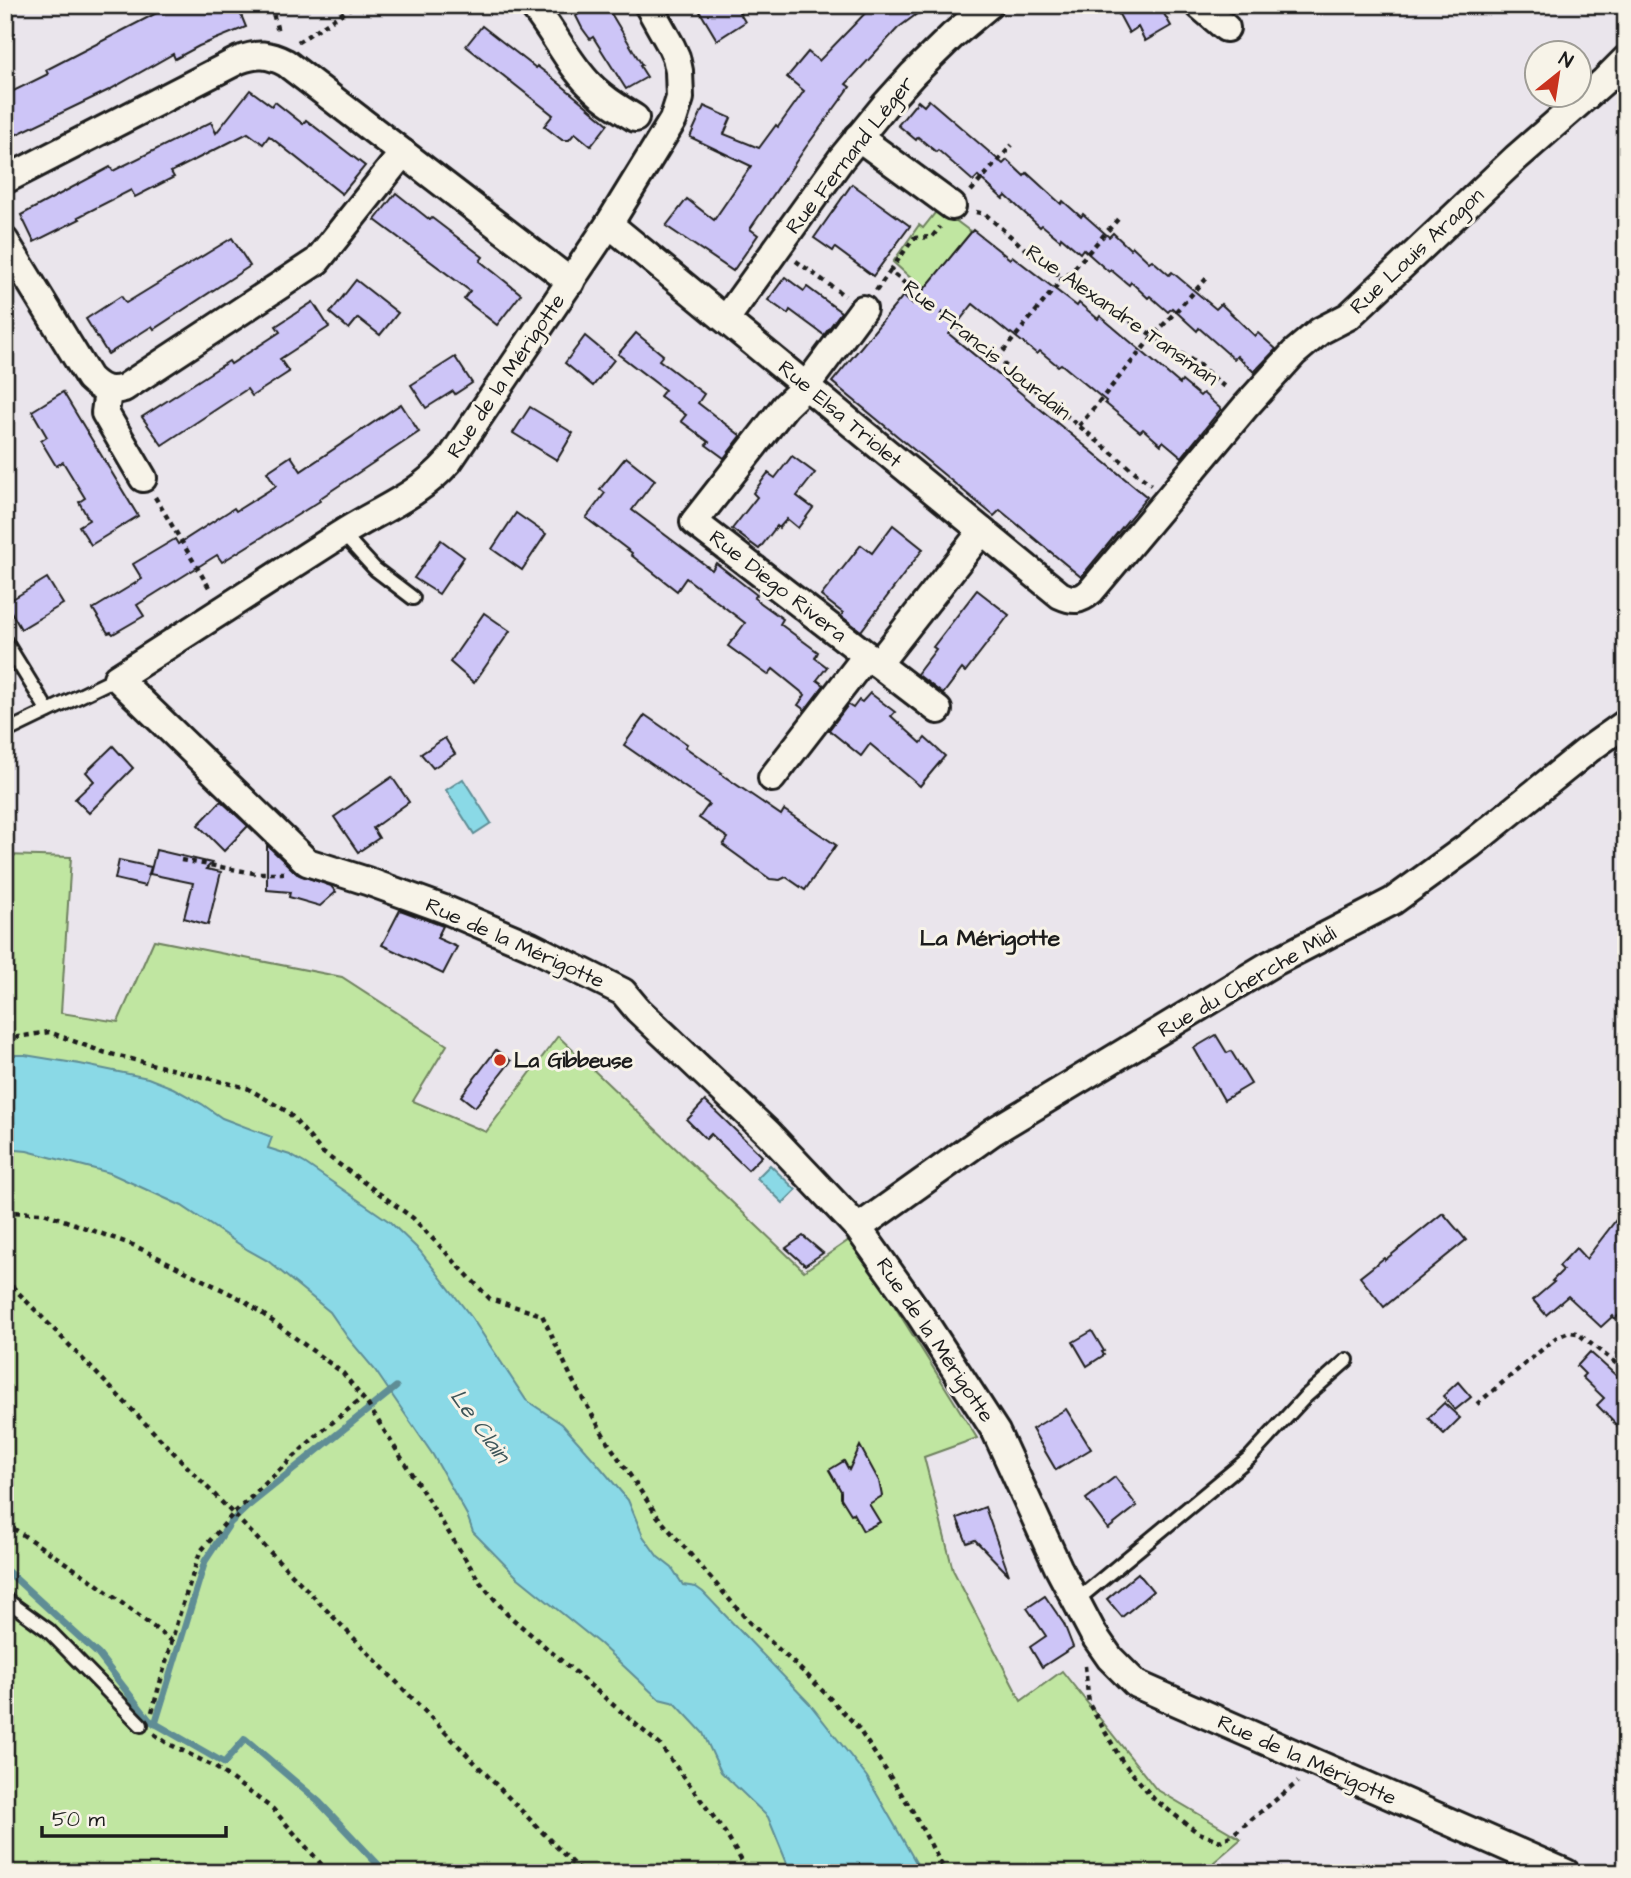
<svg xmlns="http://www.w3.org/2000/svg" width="1631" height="1878" font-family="'Architects Daughter',sans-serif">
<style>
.green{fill:#c0e6a1;stroke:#6e815e;stroke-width:2}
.water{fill:#8ad9e6;stroke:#5e8d95;stroke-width:2}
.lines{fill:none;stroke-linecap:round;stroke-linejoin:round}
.stream{stroke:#5e8d95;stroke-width:7}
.building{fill:#cdc5f7;stroke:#1c1c1c;stroke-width:2}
.service-casing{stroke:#1c1c1c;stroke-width:18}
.minor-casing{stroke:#1c1c1c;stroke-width:32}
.path{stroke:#1c1c1c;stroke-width:4.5;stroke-dasharray:5 5;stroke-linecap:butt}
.service{stroke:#f7f3e8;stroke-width:12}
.minor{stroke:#f7f3e8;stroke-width:26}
.poi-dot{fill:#c8321e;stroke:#f7f3e8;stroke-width:2.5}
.labels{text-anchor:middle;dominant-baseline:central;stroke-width:6;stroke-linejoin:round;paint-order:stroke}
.street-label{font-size:21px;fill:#1c1c1c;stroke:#f7f3e8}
.poi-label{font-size:21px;font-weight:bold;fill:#1c1c1c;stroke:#f7f3e8;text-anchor:start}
.neighbourhood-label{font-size:23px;font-weight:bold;fill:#1c1c1c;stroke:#f7f3e8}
.water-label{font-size:23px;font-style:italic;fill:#3d5559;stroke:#f7f3e8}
</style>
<rect width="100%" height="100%" fill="#eae5ec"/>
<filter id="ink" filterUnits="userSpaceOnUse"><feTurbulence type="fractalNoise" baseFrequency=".0143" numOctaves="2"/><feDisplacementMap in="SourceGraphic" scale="14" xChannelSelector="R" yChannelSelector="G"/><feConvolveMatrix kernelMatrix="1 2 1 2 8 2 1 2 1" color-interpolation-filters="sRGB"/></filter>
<g filter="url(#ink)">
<!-- green -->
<g class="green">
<polygon points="939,208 971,232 924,290 893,262 919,225 923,228"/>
<polygon points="5,855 71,857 61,1013 118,1022 154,940 342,977 447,1045 413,1101 486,1132 558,1036 804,1271 852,1238 977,1438 924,1457 953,1570 1021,1701 1062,1671 1156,1789 1241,1839 1214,1862 1212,1873 5,1873"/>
</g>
<!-- water -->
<g class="water">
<polygon points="463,779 491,823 474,834 446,790"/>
<polygon points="5,1055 25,1055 80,1064 148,1078 173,1088 202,1104 222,1118 272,1137 268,1148 290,1155 306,1164 390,1222 420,1251 472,1318 526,1400 562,1424 595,1461 628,1500 643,1536 658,1557 672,1568 683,1585 696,1587 703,1592 809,1703 867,1777 922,1873 791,1873 768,1817 721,1772 703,1733 675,1703 659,1699 600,1644 517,1577 473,1532 467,1515 433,1455 375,1370 348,1338 330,1312 268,1261 248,1250 182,1206 110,1173 27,1151 5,1149"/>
<polygon points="770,1165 796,1190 783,1203 757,1178"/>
</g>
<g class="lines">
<!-- stream -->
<g class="stream">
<polyline points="5,1569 98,1654 149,1720 224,1763 245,1739 319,1802 386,1873"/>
<polyline points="155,1724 205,1561 230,1523 248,1506 396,1387"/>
</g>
</g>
<!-- building -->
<g class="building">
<polygon points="172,5 237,5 246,27 199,46 175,59 173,54 109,90 5,140 5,95 48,74 46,70"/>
<polygon points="574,5 606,5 642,65 640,66 647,77 626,89 593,37 590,39 582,28 576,16 579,14"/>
<polygon points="696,5 735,5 745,22 717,40"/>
<polygon points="873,5 929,5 898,28 846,84 850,87 806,147 750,229 758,235 733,271 666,226 687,199 714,220 751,166 690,137 704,106 731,118 724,134 759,148 776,125 778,127 804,91 787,77 808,52 819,61"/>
<polygon points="1114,5 1174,5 1163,12 1171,26 1145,41 1138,27 1129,33"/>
<polygon points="482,26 536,68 537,66 554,79 608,124 591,146 575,133 569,140 562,140 544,126 553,115 466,46"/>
<polygon points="250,90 272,106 275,102 303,124 306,120 365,166 342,194 269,136 263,144 248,133 171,172 174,177 135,197 131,190 78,217 80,219 34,242 21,215 110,167 113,171 211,122 216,133"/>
<polygon points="929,100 1003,164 1007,160 1024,176 1027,173 1061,204 1063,201 1081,217 1083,214 1109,237 1113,233 1130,249 1132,246 1149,262 1152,260 1169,275 1172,272 1216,309 1221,304 1255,336 1258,333 1276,349 1254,372 1237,356 1234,359 1199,328 1197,331 1172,308 1168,312 1150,296 1148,298 1131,282 1129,285 1111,270 1109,272 1083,249 1080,253 1061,237 1060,240 1042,225 1040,227 1006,196 1003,199 978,176 973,181 938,150 936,152 918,137 916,140 898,125 918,101 924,106"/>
<polygon points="852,184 910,226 873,276 835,248 833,251 814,238"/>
<polygon points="396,193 430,220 432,218 483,257 480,261 521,294 497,325 464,299 470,291 375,220"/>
<polygon points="973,230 1010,259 1012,256 1077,306 1079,303 1098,319 1100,316 1180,384 1182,381 1200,396 1203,393 1221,409 1182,457 1163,441 1161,445 1143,429 1140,432 1105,403 1106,401 1061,364 1058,366 1040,351 1037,354 1011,333 1010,334 973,304 949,334 1147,497 1081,577 1000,510 994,516 832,382 903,296 912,304"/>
<polygon points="232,238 250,266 154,329 152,326 108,354 86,319 121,296 126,303"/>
<polygon points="785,277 804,291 807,287 841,312 824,335 790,310 788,314 768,300"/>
<polygon points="356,280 398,313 380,335 358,318 349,329 330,313"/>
<polygon points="313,302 329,327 280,359 289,372 252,396 247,389 162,445 142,417 229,361 231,364 280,332 276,326"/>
<polygon points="636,333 663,355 659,360 704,394 698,403 741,436 724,458 706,445 709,442 681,421 686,415 660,396 665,390 618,354"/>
<polygon points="585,336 614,360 593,386 565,363"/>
<polygon points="455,357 472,383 455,394 453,391 426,408 411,385"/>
<polygon points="63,392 138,516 91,545 79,526 89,520 79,502 85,498 63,462 56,466 41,441 47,437 32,411"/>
<polygon points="401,404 419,432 319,499 320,501 222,562 217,555 137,605 144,616 113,634 111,632 108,633 93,609 142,579 133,564 175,539 178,544 234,508 236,511 276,486 267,472 291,456 301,471"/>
<polygon points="530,407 573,433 557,460 513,433"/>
<polygon points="792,456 815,473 797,496 813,508 798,528 787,519 779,528 777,526 759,549 732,529 757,497 753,493 768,473 775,478"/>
<polygon points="626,457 655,480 632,510 712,570 716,563 757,595 754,598 783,619 780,624 818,652 815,658 827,667 817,680 824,685 805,710 798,705 805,695 773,669 768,675 728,646 745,623 686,578 677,591 631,555 632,553 586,518 605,493 600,489"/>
<polygon points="516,513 546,534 522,570 492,549"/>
<polygon points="893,525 923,549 861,631 841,616 843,613 821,596 861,545 872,553"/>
<polygon points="441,540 464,557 439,594 414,578"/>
<polygon points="47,578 63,604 21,629 6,603"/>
<polygon points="977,590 1009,615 965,672 962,669 943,694 917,674 936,649 933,647"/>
<polygon points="484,613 510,631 474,683 450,662"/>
<polygon points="870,693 895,712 891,716 921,743 925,738 945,756 920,786 870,744 861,756 829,730 848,705 853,708 859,700 862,702"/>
<polygon points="645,715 687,744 685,747 722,773 721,774 781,815 784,810 836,845 805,890 786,877 780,880 770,879 723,845 728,838 699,818 709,804 624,745"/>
<polygon points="445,738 455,754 433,768 421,754"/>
<polygon points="113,746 133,768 89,813 75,799 94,781 86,772"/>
<polygon points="392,777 409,802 373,828 379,838 358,852 334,817"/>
<polygon points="221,801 248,826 224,851 198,825"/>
<polygon points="267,845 297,874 331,886 336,892 320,906 289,897 290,892 267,890"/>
<polygon points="156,850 212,863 206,869 221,872 208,925 184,918 193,883 150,874"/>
<polygon points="119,860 151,867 145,886 115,879"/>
<polygon points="400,910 443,926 437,938 457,947 443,974 382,945"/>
<polygon points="1216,1035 1227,1053 1231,1051 1251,1084 1224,1100 1194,1048"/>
<polygon points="496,1050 511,1061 475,1107 461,1096"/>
<polygon points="705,1101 762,1156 748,1170 711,1134 706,1139 687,1120"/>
<polygon points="1626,1207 1626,1308 1615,1319 1613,1316 1601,1327 1568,1296 1546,1315 1533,1300 1554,1282 1552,1281 1563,1270 1559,1266 1576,1248 1586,1259"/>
<polygon points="1443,1213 1466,1240 1384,1307 1360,1277 1384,1258 1385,1260"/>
<polygon points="803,1236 823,1253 805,1265 786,1248"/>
<polygon points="1092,1331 1104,1351 1102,1352 1104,1355 1087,1366 1073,1342"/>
<polygon points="1590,1352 1622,1381 1626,1378 1626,1435 1597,1405 1604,1398 1582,1377 1585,1374 1577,1366"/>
<polygon points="1458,1382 1471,1397 1455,1410 1443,1396"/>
<polygon points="1444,1403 1460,1418 1444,1434 1428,1418"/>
<polygon points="1066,1409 1091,1449 1056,1470 1032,1429"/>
<polygon points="860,1446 879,1481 882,1496 869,1504 880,1522 863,1531 853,1513 851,1514 841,1498 841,1491 829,1470 844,1461 849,1470"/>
<polygon points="1115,1477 1137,1506 1108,1529 1086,1499"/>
<polygon points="985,1507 994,1533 1009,1575 975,1540 967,1543 957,1518"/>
<polygon points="1138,1573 1153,1591 1122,1617 1107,1599"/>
<polygon points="1045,1596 1064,1624 1073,1647 1042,1667 1030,1647 1046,1636 1027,1608"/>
</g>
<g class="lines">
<defs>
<g id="service">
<polyline points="342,533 375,569 413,598"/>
<polyline points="5,641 48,711"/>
<polyline points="5,732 117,678"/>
<polyline points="5,1599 48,1630 141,1725"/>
<polyline points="1077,1600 1250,1457 1305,1397 1347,1360"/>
</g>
<g id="minor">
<path d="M532,5c21,25 35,57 58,80 13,14 29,23 45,33"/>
<path d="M648,5l23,41 5,11 3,14 1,27 -7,22 -64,104 -160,237c-33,37 -71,49 -111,75 -74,47 -147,95 -221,142l190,184 60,19 77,28 87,37 92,46 15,18 130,123 90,95 62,87 76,117 62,135 36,68 16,23 26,26 430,189"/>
<polyline points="1199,5 1226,28"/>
<polyline points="858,137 952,206"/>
<path d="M5,180l234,-120c18,-7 30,-6 47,3l285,219"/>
<path d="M609,224l451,371c13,6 20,6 31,-4l155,-185 48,-53 26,-22 29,-15 167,-158 88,-77 22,-22"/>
<path d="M5,241l84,137c11,11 20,15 35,10l193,-127 86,-108"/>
<polyline points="863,309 806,386 785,406 694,522 878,664 982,531"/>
<polyline points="726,319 841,159 885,105 913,74 952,36 989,5"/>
<polyline points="108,391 105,413 143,478"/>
<polyline points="878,664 938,710"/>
<polyline points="772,778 867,655"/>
<polyline points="858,1228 994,1131 1269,965 1393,901 1470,845 1588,750 1626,723"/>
</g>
</defs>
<!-- service casing -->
<use href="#service" class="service-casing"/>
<!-- minor casing -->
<use href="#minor" class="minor-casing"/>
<!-- path -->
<g class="path">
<polyline points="271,5 278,32"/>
<polyline points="298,42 355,5"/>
<polyline points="971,191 1012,145"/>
<polyline points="976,212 985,214 1032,255 1063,278 1199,365 1228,390"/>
<polyline points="796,261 845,296"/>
<polyline points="890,271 914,238 932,237 940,227"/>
<polyline points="876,291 890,271 1151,485"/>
<polyline points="997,359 1063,278 1070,273 1119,218"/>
<polyline points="1079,426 1153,336 1207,278"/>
<polyline points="155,497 210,589"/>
<polyline points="181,860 254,873 284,873"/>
<polyline points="5,1039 49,1032 103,1052 247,1088 288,1112 322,1152 413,1218 490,1299 542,1315 573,1381 607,1441 658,1517 749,1622 808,1676 856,1725 912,1810 946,1873"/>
<polyline points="5,1212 44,1213 133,1245 245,1301 343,1373 368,1405 480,1582 507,1614 660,1745 724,1831 749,1873"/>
<polyline points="5,1279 582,1873"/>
<polyline points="1477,1404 1557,1337 1569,1332 1577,1333 1626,1371"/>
<polyline points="5,1523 90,1579 172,1641"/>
<polyline points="1085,1666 1089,1704 1122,1761 1154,1799 1197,1832 1220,1841 1232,1835 1298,1782"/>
<polyline points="152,1712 177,1622 200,1552 233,1514 316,1436 362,1398"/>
<polyline points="154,1734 167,1743 215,1767 273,1809 329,1873"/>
</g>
<!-- service -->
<use href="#service" class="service"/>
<!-- minor -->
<use href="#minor" class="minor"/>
</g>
</g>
<!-- markers -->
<circle class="poi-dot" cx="500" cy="1060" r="7"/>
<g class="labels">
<!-- street labels -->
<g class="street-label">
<text transform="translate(850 155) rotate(-52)">Rue Fernand Léger</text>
<text transform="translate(1417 251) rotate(-43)">Rue Louis Aragon</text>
<text transform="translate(1122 315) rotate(35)">Rue Alexandre Tansman</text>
<text transform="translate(987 350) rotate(39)">Rue Francis Jourdain</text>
<text transform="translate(506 376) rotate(-56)">Rue de la Mérigotte</text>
<text transform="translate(840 414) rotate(40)">Rue Elsa Triolet</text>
<text transform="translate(778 586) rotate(38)">Rue Diego Rivera</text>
<text transform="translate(515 943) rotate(24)">Rue de la Mérigotte</text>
<text transform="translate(1247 982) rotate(-30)">Rue du Cherche Midi</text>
<text transform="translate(935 1340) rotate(56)">Rue de la Mérigotte</text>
<text transform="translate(1307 1760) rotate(24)">Rue de la Mérigotte</text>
</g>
<!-- poi labels -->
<g class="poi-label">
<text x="514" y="1060">La Gibbeuse</text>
</g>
<!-- neighbourhood labels -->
<g class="neighbourhood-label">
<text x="990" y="938">La Mérigotte</text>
</g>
<!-- water labels -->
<g class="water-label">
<text transform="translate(480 1426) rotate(54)">Le Clain</text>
</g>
</g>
<!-- margin -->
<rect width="1631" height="1878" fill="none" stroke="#f7f3e8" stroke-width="28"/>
<rect x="14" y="14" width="1603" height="1850" fill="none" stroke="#1c1c1c" stroke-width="2.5" filter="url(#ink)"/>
<!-- north arrow -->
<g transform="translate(1558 74) rotate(30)"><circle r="33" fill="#f7f3e8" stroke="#9f9d96" stroke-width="2"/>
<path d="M0-5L12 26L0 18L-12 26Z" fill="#c8321e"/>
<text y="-10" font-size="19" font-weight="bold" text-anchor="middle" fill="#1c1c1c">N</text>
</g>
<!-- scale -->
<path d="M42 1826v10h184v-10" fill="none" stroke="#1c1c1c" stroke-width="3.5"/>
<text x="52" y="1826" font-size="21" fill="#1c1c1c" stroke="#f7f3e8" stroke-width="5" paint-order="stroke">50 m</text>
</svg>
